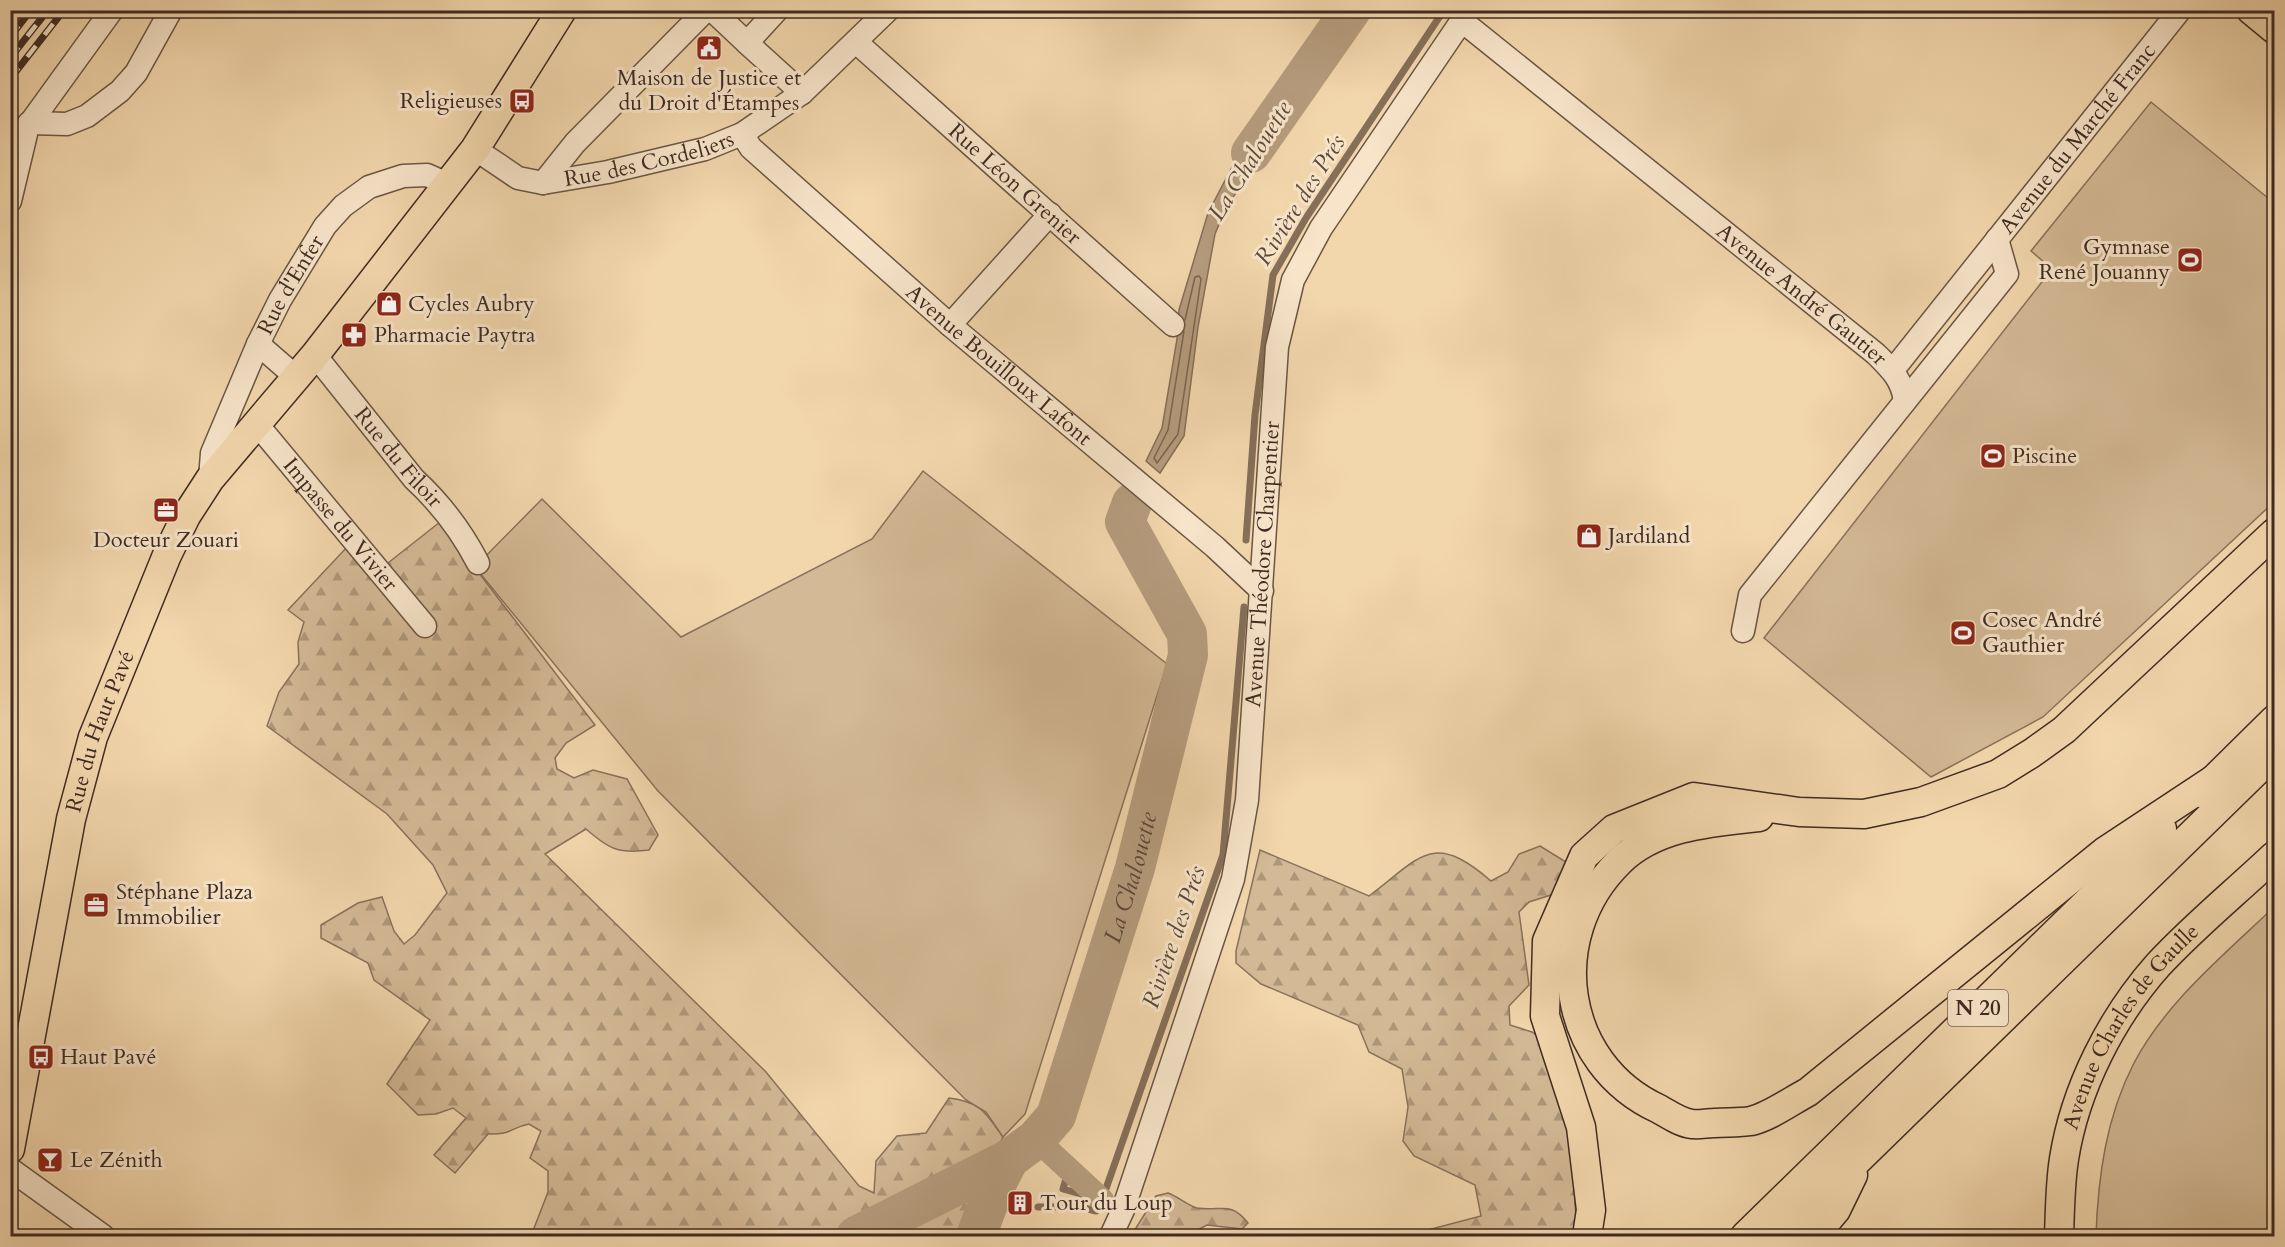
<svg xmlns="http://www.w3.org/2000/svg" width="2285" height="1247" font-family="Cardo,serif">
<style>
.forest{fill:url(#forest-firs);stroke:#88725c;stroke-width:1.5}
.park{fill:#d3b995;stroke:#88725c;stroke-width:1.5}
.water{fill:#b59c7d;stroke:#856f59;stroke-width:1.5}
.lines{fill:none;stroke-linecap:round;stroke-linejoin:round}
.shore{stroke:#7a6450;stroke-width:1.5}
.stream{stroke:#856f59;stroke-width:7}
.canal{stroke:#b59c7d;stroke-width:24}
.river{stroke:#b59c7d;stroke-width:40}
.minor-casing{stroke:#6b5644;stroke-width:25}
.major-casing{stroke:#3e2b22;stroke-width:31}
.minor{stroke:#f7e4c9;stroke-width:22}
.major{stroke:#f2d6ac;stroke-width:28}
.rail-casing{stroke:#3e2b22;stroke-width:7}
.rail{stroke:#f7e4c9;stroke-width:4.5;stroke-dasharray:14;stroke-linecap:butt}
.labels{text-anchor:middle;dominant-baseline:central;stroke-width:6;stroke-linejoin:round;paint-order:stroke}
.shield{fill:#f7e4c9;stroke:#766254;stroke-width:1.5}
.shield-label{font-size:21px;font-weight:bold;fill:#3e2b22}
.poi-label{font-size:22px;fill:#3e2b22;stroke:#f7e4c9;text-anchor:start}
.street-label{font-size:22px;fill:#3e2b22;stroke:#f7e4c9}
.water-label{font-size:24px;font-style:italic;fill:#5c4739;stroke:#f7e4c9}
</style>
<defs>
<pattern id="forest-firs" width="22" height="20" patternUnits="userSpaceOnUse" patternTransform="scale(1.5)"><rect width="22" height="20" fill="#d3b995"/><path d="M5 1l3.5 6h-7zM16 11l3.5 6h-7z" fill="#ad9779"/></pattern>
</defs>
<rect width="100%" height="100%" fill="#f2d6ac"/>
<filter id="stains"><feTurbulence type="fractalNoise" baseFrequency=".00333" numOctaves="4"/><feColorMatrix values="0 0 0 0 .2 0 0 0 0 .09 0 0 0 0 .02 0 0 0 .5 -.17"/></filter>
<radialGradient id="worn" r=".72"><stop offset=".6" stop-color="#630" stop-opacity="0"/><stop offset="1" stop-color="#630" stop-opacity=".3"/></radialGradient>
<!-- forest -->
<g class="forest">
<path d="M440,522l155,203 -29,18 -11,15 2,11 17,9 19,-8 34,9 31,56 -9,15c-31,4 -40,-1 -63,-21l-41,25 221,218 93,114 15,7 2,-32 21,-25 29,-3 23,-35c32,4 36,14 54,39l-26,53 -9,25 3,21h-440l17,-44v-21l-18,-13 11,-27 -12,-7c-20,4 -17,11 -41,10l-33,39 -21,-18 32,-37 -13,-10 -17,6 -18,1 -31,-31 43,-64 -56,-40 -6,-17 -47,-25v-13l37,-22 24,-6 12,34 10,13 11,-9 32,-42 -14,-28 -46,-51 -120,-88 12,-34 20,-28 -1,-22 6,-20 -16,-12 60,-64 26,28z"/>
<path d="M1540,846l34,21 -17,26 -28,9 -10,10 10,73 -20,21 1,19 22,7 8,6 31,95 6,103h-172l76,-20 -6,-31 -61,-29 -11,-15 5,-34 -6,-38 -33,-17 -11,-27 -97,-41 -25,-21v-12l24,-101 109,46c52,-39 63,-66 122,-15l17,-9 11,-18z"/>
<path d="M1168,1193c9,3 21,13 29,15 24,4 33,-8 51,15l-6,6 -35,-4 -21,11h-55l25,-40z"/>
</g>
<!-- park -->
<g class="park">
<polygon points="2151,102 2274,203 2274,502 2043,717 1931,777 1764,638 2052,269 2031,251"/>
<polygon points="923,471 1167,664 1025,1114 1003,1137 986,1112 966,1100 658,791 475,567 542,499 681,637 872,539"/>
<path d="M2274,907v329h-178c2,-59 10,-119 38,-173 32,-61 91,-109 140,-156z"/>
</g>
<!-- water -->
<g class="water">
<polygon points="1338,10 1361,11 1292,108 1276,94"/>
<polygon points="1275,100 1288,112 1226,208 1215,234 1198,327 1184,436 1160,473 1146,461 1162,428 1177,339 1179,310 1208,213 1241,150"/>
</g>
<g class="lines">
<!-- shore -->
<g class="shore">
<polyline points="1342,10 1341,16 1286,91 1289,97 1293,96 1354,10"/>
<polyline points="1184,331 1168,430 1154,458 1157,463 1178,434 1201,279 1199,276 1195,277 1185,320"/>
</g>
<!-- stream -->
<g class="stream">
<polyline points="1246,540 1255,415 1273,275 1306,218 1444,10"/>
<polyline points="1036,1139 1069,1168 1063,1189 1102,1200"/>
<polyline points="1038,1207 1080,1207 1096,1211 1102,1200 1223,855 1244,607"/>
</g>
<!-- canal -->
<polyline class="canal" points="1036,1139 1102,1200"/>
<!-- river -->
<g class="river">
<polyline points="1251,153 1351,10"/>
<polyline points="856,1236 1009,1159"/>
<path id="s1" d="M976,1236l18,-48 15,-29 27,-20 20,-23 79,-248 53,-213 -1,-21 -62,-112 7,-19"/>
</g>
<defs>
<g id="minor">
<polyline points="712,10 747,43 777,10"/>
<path id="s2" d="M1462,21l414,333c15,15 26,25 29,47"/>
<path id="s3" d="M856,42l317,283"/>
<polyline points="747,43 802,93"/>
<polyline points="29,123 67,124 87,116 120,91 136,73 171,10"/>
<path id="s4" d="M742,134l9,14 199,177 265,222 47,44"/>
<path id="s5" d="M475,149l43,29 25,5 65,-11 97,-23 37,-15 60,-41 86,-83"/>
<polyline points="10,151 112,10"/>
<polyline points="543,183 575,143 706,10"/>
<polyline points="10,201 26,134"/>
<polyline points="950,325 1050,214"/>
<polyline points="258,344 296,377"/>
<path id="s6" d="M315,355l99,124c25,23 48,53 64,84"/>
<path id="s7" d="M1893,370l287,-360"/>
<path id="s8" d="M256,423l169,203"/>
<path id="s9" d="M210,479l2,-26 46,-109 22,-44 45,-74 18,-20 26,-19 34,-11 24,-1 20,9"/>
<polyline points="1743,631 1750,595 2007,274 1997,239"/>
<polyline points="10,1169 103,1236"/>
<path id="s10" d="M1111,1236l12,-26 110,-331 14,-79 30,-453 16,-67 28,-52 148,-218"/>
</g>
<g id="major">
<polyline points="2251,10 2274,29"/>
<polyline points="2200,793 2274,720"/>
<path d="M1759,817c-48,5 -104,9 -140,45 -76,75 -58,202 40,247 9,5 22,14 33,15 7,1 15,-1 22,-1 12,-1 25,0 37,-2 18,-4 40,-20 57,-29l296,-240 109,-72"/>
<path id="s11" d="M10,1149l61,-330 22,-82 74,-182 19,-39 24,-37 105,-124 160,-206 87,-139"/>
<polyline points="1587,1236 1591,1210 1581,1127 1545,1016 1547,941 1584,856 1614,829 1694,797 1799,812 1864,814 1921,802 1998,774 2032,753 2064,730 2274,533"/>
<polyline points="1745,1236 2162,829"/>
<polyline points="1780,1236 2274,754"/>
<polyline points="1814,1236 1836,1210 1853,1175"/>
<path id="s12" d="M2059,1236c1,-25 1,-52 5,-77 11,-70 47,-141 94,-194 36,-39 78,-73 116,-109"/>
</g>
</defs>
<!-- minor casing -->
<use href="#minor" class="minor-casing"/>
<!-- major casing -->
<use href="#major" class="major-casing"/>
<!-- minor -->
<use href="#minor" class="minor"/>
<!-- major -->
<use href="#major" class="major"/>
<defs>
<g id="rail">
<polyline points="10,16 15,10"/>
<polyline points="10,37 31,10"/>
<polyline points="10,58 48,10"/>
<polyline points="10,79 64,10"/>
</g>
</defs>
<!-- rail casing -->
<use href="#rail" class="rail-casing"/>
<!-- rail -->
<use href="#rail" class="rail"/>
</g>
<!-- icons -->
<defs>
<symbol id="civic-square" viewBox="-11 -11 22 22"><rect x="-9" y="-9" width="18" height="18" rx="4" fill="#8f2418" stroke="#f7e4c9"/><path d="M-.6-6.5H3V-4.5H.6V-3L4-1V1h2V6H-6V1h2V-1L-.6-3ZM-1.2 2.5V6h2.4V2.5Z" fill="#fff"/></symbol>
<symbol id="bus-square" viewBox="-11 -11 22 22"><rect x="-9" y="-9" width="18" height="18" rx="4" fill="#8f2418" stroke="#f7e4c9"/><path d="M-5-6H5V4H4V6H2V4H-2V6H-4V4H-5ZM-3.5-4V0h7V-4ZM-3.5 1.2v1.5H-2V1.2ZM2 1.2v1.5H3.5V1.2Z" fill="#fff"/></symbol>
<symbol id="stadium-square" viewBox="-11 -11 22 22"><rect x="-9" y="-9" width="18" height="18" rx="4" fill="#8f2418" stroke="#f7e4c9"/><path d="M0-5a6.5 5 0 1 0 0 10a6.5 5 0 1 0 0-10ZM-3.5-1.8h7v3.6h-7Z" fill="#fff"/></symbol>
<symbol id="shop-square" viewBox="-11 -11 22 22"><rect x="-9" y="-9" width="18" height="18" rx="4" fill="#8f2418" stroke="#f7e4c9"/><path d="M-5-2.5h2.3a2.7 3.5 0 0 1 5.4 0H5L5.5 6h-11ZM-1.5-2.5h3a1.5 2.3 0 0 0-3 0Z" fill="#fff"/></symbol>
<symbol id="pharmacy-square" viewBox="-11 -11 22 22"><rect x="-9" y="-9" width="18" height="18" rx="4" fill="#8f2418" stroke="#f7e4c9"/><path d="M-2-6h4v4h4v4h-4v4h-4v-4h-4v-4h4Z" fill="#fff"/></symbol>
<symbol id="office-square" viewBox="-11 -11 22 22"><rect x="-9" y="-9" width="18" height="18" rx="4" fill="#8f2418" stroke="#f7e4c9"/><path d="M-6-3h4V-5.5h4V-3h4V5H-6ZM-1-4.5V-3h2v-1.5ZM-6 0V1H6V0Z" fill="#fff"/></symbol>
<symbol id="bar-square" viewBox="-11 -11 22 22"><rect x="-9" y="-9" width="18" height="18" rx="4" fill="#8f2418" stroke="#f7e4c9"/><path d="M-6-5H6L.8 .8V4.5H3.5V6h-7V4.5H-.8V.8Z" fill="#fff"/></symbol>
<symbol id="building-square" viewBox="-11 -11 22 22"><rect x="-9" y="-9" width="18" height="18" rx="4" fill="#8f2418" stroke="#f7e4c9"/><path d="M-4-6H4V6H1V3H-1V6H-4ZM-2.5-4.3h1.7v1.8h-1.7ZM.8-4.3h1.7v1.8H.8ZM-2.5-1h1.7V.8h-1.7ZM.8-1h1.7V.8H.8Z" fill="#fff"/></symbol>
</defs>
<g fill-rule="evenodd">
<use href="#civic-square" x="694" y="33" width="30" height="30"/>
<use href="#bus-square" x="507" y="86" width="30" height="30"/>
<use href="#stadium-square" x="2175" y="245" width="30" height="30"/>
<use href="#shop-square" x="374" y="289" width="30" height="30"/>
<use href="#pharmacy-square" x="339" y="320" width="30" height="30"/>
<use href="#stadium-square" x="1978" y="441" width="30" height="30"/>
<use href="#office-square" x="151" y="495" width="30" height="30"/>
<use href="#shop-square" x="1574" y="521" width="30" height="30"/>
<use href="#stadium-square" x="1948" y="618" width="30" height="30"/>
<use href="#office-square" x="81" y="890" width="30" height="30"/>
<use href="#bus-square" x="26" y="1042" width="30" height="30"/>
<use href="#bar-square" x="35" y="1145" width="30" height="30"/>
<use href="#building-square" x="1005" y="1188" width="30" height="30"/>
</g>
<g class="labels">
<!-- shield labels -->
<rect class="shield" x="1948" y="990" width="60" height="36" rx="4.5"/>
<g class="shield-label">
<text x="1978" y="1008">N 20</text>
</g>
<!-- poi labels -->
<g class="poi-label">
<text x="709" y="78" text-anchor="middle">Maison de Justice et<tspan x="709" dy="25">du Droit d'Étampes</tspan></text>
<text x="502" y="101" text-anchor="end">Religieuses</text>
<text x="2170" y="247" text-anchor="end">Gymnase<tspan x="2170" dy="25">René Jouanny</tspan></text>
<text x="408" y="304">Cycles Aubry</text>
<text x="374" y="335">Pharmacie Paytra</text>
<text x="2012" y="456">Piscine</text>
<text x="1608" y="536">Jardiland</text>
<text x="166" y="540" text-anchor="middle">Docteur Zouari</text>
<text x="1982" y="620">Cosec André<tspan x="1982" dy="25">Gauthier</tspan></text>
<text x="116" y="892">Stéphane Plaza<tspan x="116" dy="25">Immobilier</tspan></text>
<text x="60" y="1057">Haut Pavé</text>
<text x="70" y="1160">Le Zénith</text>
<text x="1040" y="1203">Tour du Loup</text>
</g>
<!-- street labels -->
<g class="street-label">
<text stroke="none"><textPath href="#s7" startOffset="296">Avenue du Marché Franc</textPath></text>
<text stroke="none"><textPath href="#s5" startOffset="186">Rue des Cordeliers</textPath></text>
<text stroke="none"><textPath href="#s3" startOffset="213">Rue Léon Grenier</textPath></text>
<text stroke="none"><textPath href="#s9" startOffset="212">Rue d'Enfer</textPath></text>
<text stroke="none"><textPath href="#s2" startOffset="436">Avenue André Gautier</textPath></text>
<text stroke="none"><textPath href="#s4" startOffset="346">Avenue Bouilloux Lafont</textPath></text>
<text stroke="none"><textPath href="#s6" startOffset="132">Rue du Filoir</textPath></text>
<text stroke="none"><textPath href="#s8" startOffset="132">Impasse du Vivier</textPath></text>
<text stroke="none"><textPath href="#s10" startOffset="694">Avenue Théodore Charpentier</textPath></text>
<text stroke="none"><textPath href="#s11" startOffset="428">Rue du Haut Pavé</textPath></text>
<text stroke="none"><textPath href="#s12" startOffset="228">Avenue Charles de Gaulle</textPath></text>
</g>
<!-- water labels -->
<g class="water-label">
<text transform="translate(1250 161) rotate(-58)">La Chalouette</text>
<text transform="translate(1300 200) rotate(-58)">Rivière des Prés</text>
<text stroke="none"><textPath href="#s1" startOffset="398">La Chalouette</textPath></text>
<text transform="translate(1174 937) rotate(-71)">Rivière des Prés</text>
</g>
</g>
<!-- margin -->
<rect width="2285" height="1247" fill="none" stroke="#f2d6ac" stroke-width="36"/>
<rect x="12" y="12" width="2261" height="1223" fill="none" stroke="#3e2b22" stroke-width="3"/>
<rect x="18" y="18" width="2249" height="1211" fill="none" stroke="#3e2b22" stroke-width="1.5"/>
<rect width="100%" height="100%" filter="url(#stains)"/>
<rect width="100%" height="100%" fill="url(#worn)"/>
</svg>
